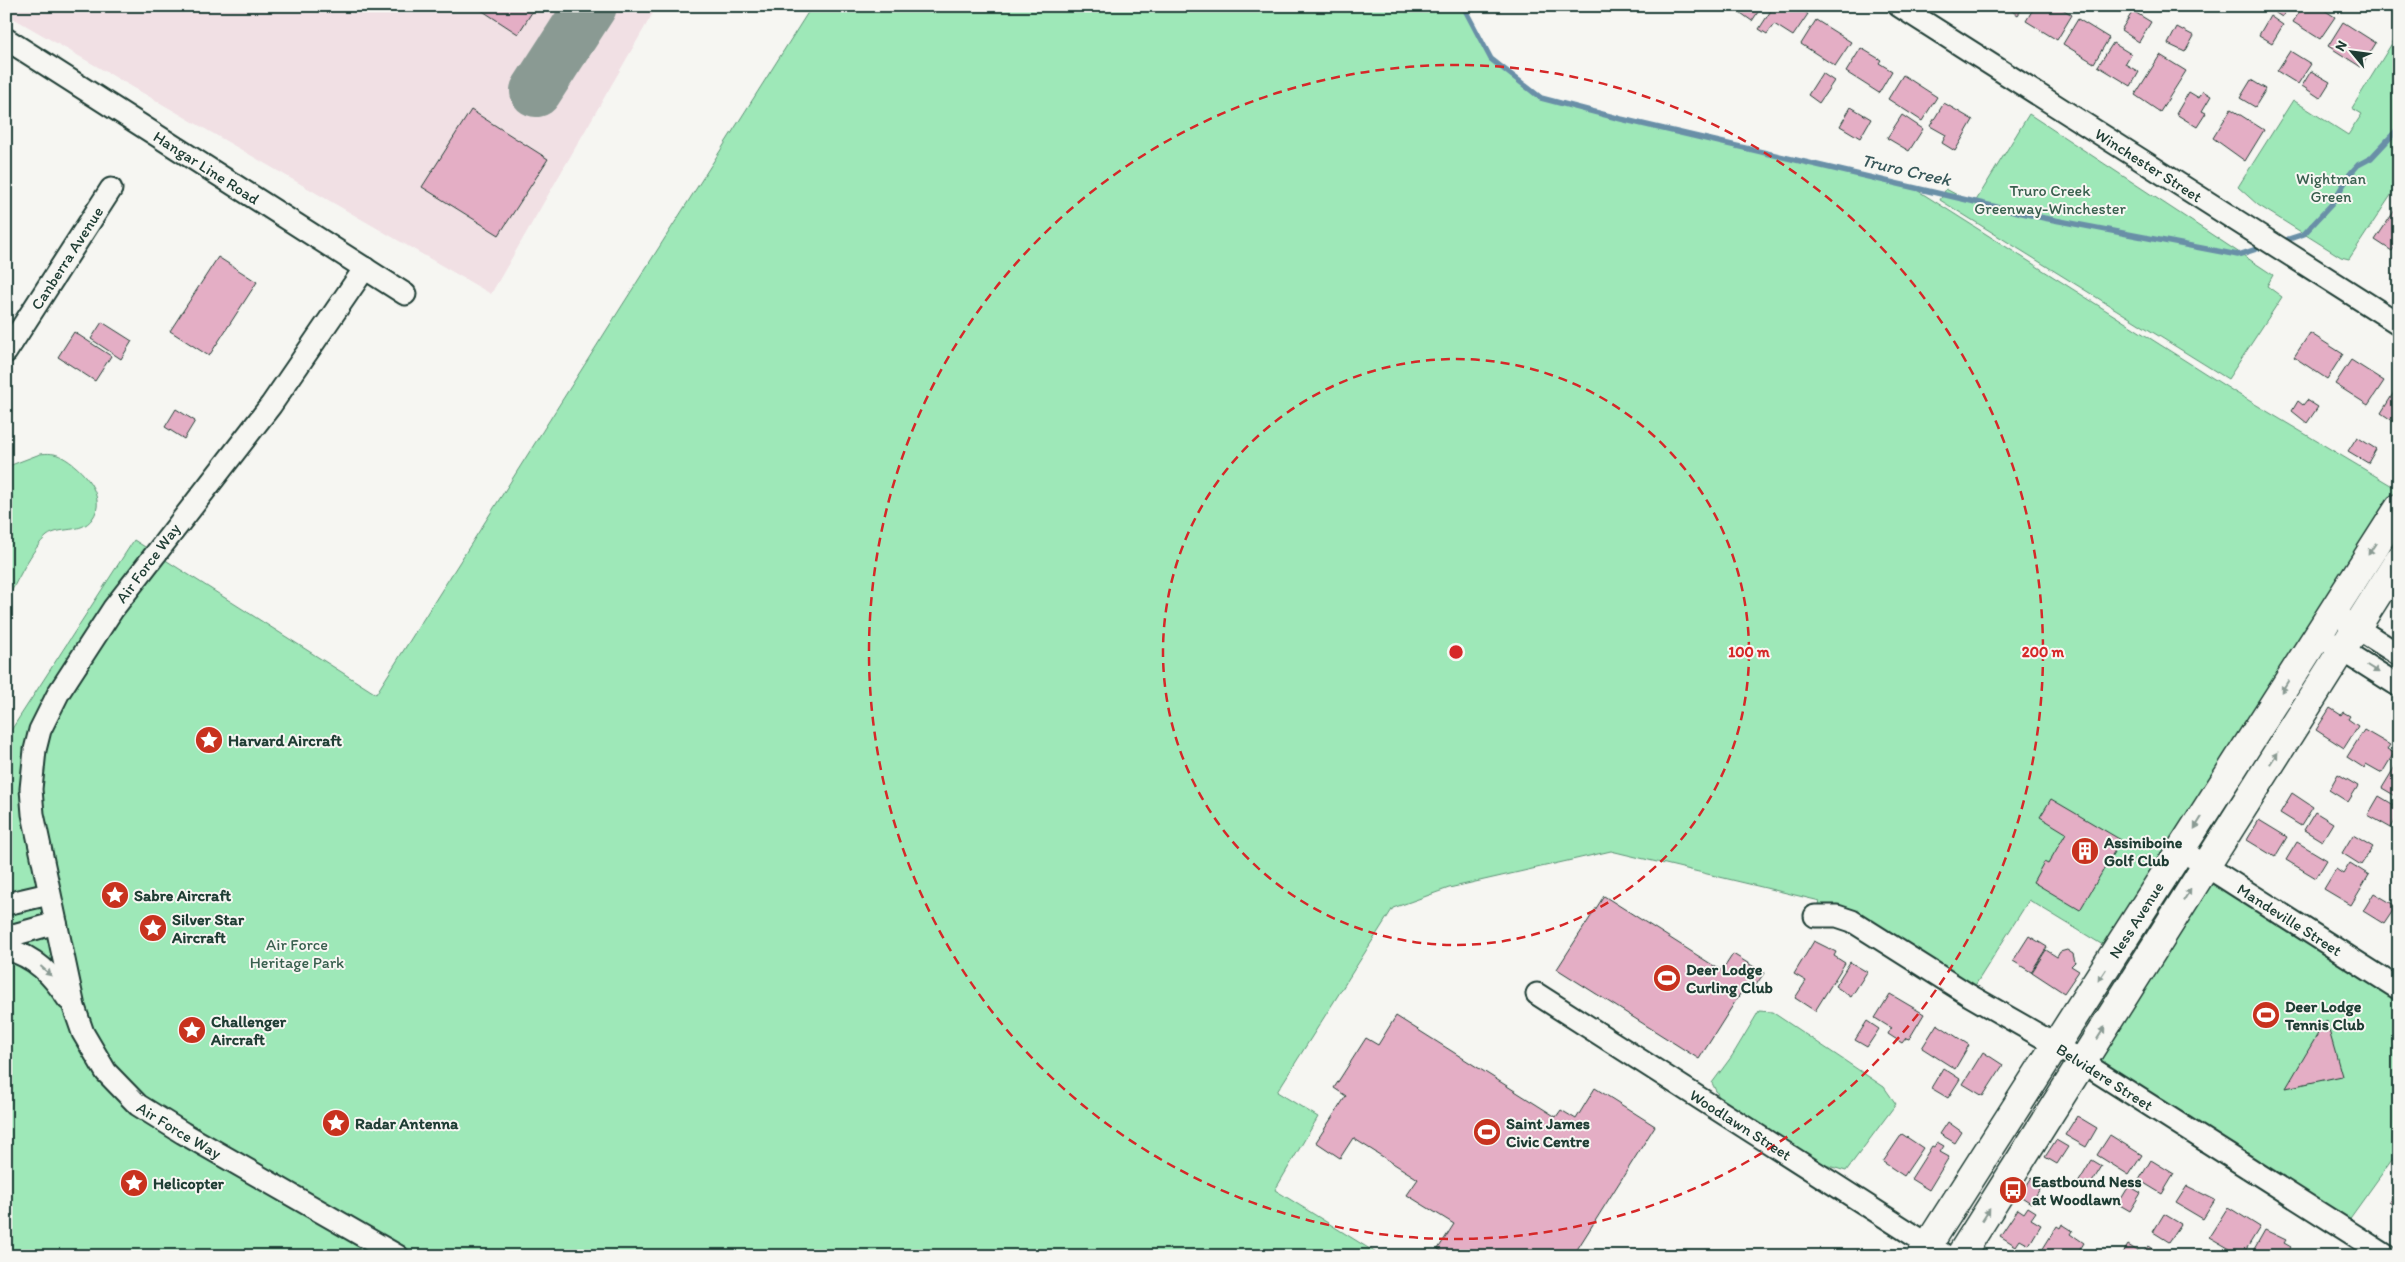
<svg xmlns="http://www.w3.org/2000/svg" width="2405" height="1262" font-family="Itim,sans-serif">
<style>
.built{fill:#f1e0e4}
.green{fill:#9ee8b8;stroke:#5e9276}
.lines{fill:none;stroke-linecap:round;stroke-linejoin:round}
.stream{stroke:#698fa7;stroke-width:5.5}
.taxiway{stroke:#8a9a93;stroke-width:52}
.building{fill:#e4aec5;stroke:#1f3d34}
.minor-casing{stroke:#1f3d34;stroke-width:25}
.secondary-casing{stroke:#1f3d34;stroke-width:31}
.minor{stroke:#f6f6f2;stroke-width:21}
.secondary{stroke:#f6f6f2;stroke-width:28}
.oneway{fill:#8a9a93}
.ring{fill:none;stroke:#d62828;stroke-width:2.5;stroke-dasharray:9 6}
.labels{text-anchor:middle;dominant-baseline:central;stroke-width:4;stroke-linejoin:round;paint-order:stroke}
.street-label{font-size:16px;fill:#1f3d34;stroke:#f6f6f2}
.park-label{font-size:16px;fill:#385f4e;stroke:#f6f6f2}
.poi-label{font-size:16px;font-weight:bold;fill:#1f3d34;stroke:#f6f6f2;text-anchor:start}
.water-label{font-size:18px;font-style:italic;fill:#38585a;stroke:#f6f6f2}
.centre{fill:#d62828;stroke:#f6f6f2;stroke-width:2.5}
.ring-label{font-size:15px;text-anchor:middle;font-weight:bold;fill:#d62828;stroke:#f6f6f2;stroke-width:4;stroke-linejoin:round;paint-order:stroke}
</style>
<rect width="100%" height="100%" fill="#f6f6f2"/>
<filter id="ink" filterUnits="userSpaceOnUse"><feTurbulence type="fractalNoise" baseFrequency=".02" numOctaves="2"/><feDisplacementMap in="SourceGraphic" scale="10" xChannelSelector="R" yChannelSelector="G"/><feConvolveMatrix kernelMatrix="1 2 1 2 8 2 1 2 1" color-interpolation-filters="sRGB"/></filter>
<g filter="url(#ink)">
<!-- built -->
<polygon class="built" points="6,6 657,6 491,294 6,14"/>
<!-- green -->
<g class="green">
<polygon points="812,6 1463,6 1491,59 1541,98 1621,119 1912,187 2233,391 2399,490 2399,508 2116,953 2029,900 1969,995 1852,921 1815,916 1820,901 1611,851 1449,888 1393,908 1277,1092 1318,1117 1275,1190 1381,1256 6,1256 6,738 134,540 376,694"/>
<polygon points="2399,32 2399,183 2349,259 2341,257 2258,205 2238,187 2293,100 2348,135 2362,114 2352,108"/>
<polygon points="2029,114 2273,275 2267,286 2282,297 2228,379 1940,200 1946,189 1974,204"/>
<path d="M40,454c8,-1 15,-1 22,3 19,10 47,40 30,62 -11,15 -32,7 -45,17 -15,12 -31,48 -41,65v-134z"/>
<polygon points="2206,866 2399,989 2399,1150 2343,1228 2082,1062"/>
<polygon points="1759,1011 1772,1012 1884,1087 1896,1104 1846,1171 1818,1163 1720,1099 1712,1083 1732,1056"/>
</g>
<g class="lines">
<!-- stream -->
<g class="stream">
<polyline points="1463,6 1491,59 1541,98 1621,119 2044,218 2238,255 2266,246"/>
<polyline points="2280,242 2304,234 2331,205 2350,174 2358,165 2371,158 2399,128"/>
</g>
<!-- taxiway -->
<polyline class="taxiway" points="536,91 591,6"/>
</g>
<!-- building -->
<g class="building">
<polygon points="475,6 536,6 518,34"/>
<polygon points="1731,6 1762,6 1752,21"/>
<polygon points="1774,6 1796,6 1808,14 1793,36 1774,24 1767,34 1759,29"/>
<polygon points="2004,6 2024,6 2018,15"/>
<polygon points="2035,6 2058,6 2072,15 2057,40 2026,21"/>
<polygon points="2265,6 2289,6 2282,17"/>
<polygon points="2303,6 2318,6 2335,17 2320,39 2293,22"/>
<polygon points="2133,11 2151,22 2139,42 2121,30"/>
<polygon points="2270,16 2283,25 2272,43 2259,35"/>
<polygon points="2078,19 2109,38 2094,63 2063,44"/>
<polygon points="1816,20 1851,42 1835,66 1801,44"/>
<polygon points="2343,22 2376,43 2361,67 2328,46"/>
<polygon points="2177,27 2194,36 2185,52 2168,44"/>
<polygon points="2113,43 2131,54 2125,64 2139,72 2131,86 2098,66"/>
<polygon points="1861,48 1881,60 1879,63 1892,71 1879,93 1846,72"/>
<polygon points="2290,51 2311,64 2298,84 2277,71"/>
<polygon points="2160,55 2186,71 2160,112 2135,95"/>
<polygon points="2311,71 2330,82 2320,98 2302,86"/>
<polygon points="1822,73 1834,81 1819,103 1808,95"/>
<polygon points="1903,75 1937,97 1922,121 1888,99"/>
<polygon points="2251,80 2266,89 2255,107 2240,98"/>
<polygon points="2203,91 2211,96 2202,111 2206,113 2197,127 2176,114 2189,92 2199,98"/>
<polygon points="1944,103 1973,120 1955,151 1942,143 1946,135 1930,126"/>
<polygon points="1851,107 1871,119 1860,138 1840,126"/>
<polygon points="2231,109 2264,130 2245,161 2213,138"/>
<polygon points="471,110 548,159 499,235 422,187"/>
<polygon points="1902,115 1923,129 1909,151 1887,138"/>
<polygon points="2395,210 2399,212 2399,247 2396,245 2392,251 2375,240"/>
<polygon points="218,257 257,282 209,356 170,331"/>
<polygon points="102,322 132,341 121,359 91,339"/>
<polygon points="74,332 111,356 95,381 58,357"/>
<polygon points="2310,333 2343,354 2327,379 2294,357"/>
<polygon points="2351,360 2384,381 2368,405 2335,384"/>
<polygon points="2396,389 2399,391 2399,425 2381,413"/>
<polygon points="2307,400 2318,407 2307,423 2292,411 2298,401 2303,405"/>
<polygon points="176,409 195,421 184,439 165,427"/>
<polygon points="2357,437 2376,449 2368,463 2348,451"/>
<polygon points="2330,708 2341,715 2343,712 2350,716 2348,719 2358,726 2344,748 2316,730"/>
<polygon points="2364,730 2390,745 2387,749 2394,753 2382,773 2366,764 2364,768 2347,757"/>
<polygon points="2399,760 2399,798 2382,788"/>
<polygon points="2338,774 2358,786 2348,802 2329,790"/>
<polygon points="2292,793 2313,807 2301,826 2280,813"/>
<polygon points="2379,796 2399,808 2399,814 2391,828 2368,815"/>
<polygon points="2051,799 2121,840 2080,910 2033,882 2044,862 2048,864 2066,833 2040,817"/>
<polygon points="2315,812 2333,823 2322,841 2304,830"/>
<polygon points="2259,820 2287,837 2275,857 2247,840"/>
<polygon points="2353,835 2373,847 2361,865 2342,853"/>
<polygon points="2297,842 2327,860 2316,878 2286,860"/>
<polygon points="2350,863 2369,875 2351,905 2324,889 2336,869 2343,874"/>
<polygon points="2374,893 2396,906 2384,924 2363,911"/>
<polygon points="1604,896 1722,971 1733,954 1764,973 1754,988 1747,983 1699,1059 1557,969"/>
<polygon points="2029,936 2047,947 2031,972 2013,961"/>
<polygon points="1814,941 1836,952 1834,956 1845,963 1815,1011 1795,998 1806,981 1794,974"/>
<polygon points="2046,950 2057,957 2060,952 2067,950 2073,954 2075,962 2071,966 2079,971 2064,993 2032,972"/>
<polygon points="1850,962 1867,972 1851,997 1835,986"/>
<polygon points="1890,994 1924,1014 1909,1039 1906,1038 1902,1043 1888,1034 1891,1028 1875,1018"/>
<polygon points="1396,1016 1556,1117 1561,1110 1576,1119 1595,1088 1655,1126 1573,1256 1449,1256 1438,1249 1454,1224 1407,1195 1418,1179 1353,1138 1340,1158 1316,1142 1346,1096 1334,1088 1366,1038 1378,1045"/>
<polygon points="2326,1020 2342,1076 2286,1088"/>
<polygon points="1867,1021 1879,1029 1867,1047 1855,1040"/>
<polygon points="1937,1024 1969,1045 1955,1069 1922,1048"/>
<polygon points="1983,1052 2003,1065 1983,1096 1963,1084"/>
<polygon points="1943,1068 1960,1079 1948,1098 1931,1088"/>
<polygon points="2077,1116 2097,1128 2086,1147 2065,1135"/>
<polygon points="1948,1122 1962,1132 1955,1143 1940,1134"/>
<polygon points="1902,1134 1923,1148 1904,1176 1883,1162"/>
<polygon points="2110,1135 2142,1155 2129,1175 2097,1155"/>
<polygon points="2056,1140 2068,1147 2057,1164 2045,1157"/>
<polygon points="1937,1142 1944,1146 1940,1152 1949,1157 1929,1190 1911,1179 1932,1146 1934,1147"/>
<polygon points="2092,1160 2102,1166 2088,1189 2078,1183"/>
<polygon points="2151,1160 2174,1174 2162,1194 2139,1180"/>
<polygon points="2032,1177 2043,1184 2031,1203 2020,1196"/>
<polygon points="2129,1186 2141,1193 2130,1211 2118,1204"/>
<polygon points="2187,1186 2215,1200 2203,1219 2176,1203"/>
<polygon points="2399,1188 2399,1209 2389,1202"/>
<polygon points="2028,1207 2036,1212 2031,1219 2041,1225 2029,1245 2020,1240 2016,1246 2000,1236 2018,1209 2024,1213"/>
<polygon points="2228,1207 2260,1227 2242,1256 2209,1237"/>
<polygon points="2164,1214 2181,1224 2169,1242 2153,1232"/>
<polygon points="2062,1224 2073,1231 2071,1234 2084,1243 2076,1256 2039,1255 2057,1226 2060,1228"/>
<polygon points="2265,1230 2286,1240 2284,1243 2291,1247 2286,1256 2261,1256 2253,1251"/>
<polygon points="2128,1245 2141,1253 2139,1256 2121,1256"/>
<polygon points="2148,1246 2161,1255 2160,1256 2141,1256"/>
</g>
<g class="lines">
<defs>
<g id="minor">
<path id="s1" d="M1899,6l500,318"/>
<path id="s2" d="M6,39l399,255"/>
<path id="s3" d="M365,268l-94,137 -158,204 -54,83 -19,38 -5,20 -4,39 2,25 41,193 9,26 23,39 32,33 45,28 215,123"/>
<path id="s4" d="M6,352l105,-163"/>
<polyline points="2332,612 2399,655"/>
<polyline points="2317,634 2399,686"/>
<path id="s5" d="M2181,850l218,139"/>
<polyline points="6,904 49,894"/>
<path id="s6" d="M1815,916h22l15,5 117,74 75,43 343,218"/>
<polyline points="6,937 56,923"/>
<path d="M6,949c29,7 47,27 62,50"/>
<path id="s7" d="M1537,994l409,262"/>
</g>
<g id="secondary">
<path id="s8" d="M1921,1256l478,-748"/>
<polyline points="1960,1256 2399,560"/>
</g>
</defs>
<!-- minor casing -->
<use href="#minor" class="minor-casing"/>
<!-- secondary casing -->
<use href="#secondary" class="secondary-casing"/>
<!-- minor -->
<use href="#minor" class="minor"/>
<!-- secondary -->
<use href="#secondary" class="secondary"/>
</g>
<!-- one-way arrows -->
<defs><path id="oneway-solid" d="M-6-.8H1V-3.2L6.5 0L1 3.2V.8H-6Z" transform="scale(1.25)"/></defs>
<g class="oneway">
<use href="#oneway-solid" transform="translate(2372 549) rotate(123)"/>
<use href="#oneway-solid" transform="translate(2373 669) rotate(32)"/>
<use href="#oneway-solid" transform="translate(2285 686) rotate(122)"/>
<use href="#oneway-solid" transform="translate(2274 758) rotate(-57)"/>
<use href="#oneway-solid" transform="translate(2198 823) rotate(122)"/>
<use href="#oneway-solid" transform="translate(2187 895) rotate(-58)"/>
<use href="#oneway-solid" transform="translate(46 971) rotate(42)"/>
<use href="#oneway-solid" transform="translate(2102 975) rotate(123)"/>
<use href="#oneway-solid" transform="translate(2101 1033) rotate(-58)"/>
<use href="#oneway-solid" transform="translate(1986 1215) rotate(-58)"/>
</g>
</g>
<!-- distance rings -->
<g class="ring">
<circle cx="1456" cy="652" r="293"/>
<circle cx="1456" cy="652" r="587"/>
</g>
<!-- icons -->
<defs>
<symbol id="sight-disc" viewBox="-11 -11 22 22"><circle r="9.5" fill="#c8321e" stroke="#f6f6f2"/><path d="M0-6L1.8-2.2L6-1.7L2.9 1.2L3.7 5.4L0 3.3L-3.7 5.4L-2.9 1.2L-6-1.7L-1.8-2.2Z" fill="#fff"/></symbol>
<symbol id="building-disc" viewBox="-11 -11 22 22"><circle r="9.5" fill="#c8321e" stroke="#f6f6f2"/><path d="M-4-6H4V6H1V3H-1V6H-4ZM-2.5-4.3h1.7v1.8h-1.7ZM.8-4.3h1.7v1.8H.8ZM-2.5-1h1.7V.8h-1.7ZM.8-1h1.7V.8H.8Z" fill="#fff"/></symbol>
<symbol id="stadium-disc" viewBox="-11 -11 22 22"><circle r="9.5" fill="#c8321e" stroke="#f6f6f2"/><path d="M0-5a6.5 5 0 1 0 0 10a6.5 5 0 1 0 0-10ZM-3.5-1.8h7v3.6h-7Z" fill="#fff"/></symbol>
<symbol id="bus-disc" viewBox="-11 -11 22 22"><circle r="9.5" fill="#c8321e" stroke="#f6f6f2"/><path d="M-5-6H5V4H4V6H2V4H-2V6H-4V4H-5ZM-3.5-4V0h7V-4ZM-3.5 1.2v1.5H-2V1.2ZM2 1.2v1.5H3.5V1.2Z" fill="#fff"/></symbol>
</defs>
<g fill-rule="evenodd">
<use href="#sight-disc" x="193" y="724" width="32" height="32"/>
<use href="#building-disc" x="2069" y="835" width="32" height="32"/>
<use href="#sight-disc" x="99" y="879" width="32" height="32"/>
<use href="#sight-disc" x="137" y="912" width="32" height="32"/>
<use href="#stadium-disc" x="1651" y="962" width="32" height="32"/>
<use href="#stadium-disc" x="2250" y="999" width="32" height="32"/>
<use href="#sight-disc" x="176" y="1014" width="32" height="32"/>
<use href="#sight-disc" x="320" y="1107" width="32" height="32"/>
<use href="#stadium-disc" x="1471" y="1116" width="32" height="32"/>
<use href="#sight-disc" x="118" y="1167" width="32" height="32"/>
<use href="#bus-disc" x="1997" y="1174" width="32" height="32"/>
</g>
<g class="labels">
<!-- street labels -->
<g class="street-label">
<text stroke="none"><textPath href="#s2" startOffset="238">Hangar Line Road</textPath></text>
<text stroke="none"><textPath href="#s1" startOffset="296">Winchester Street</textPath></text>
<text stroke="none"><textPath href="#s4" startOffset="112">Canberra Avenue</textPath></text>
<text transform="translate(148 563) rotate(-53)">Air Force Way</text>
<text stroke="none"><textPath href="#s8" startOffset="399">Ness Avenue</textPath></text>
<text stroke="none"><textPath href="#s5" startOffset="129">Mandeville Street</textPath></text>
<text stroke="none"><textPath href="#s6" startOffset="335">Belvidere Street</textPath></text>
<text stroke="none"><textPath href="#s7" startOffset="242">Woodlawn Street</textPath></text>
<text stroke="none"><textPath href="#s3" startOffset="1015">Air Force Way</textPath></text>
</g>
<!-- park labels -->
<g class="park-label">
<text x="2331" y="178">Wightman<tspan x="2331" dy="18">Green</tspan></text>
<text x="2050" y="190">Truro Creek<tspan x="2050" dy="18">Greenway-Winchester</tspan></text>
<text x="297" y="944">Air Force<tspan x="297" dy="18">Heritage Park</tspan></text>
</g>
<!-- poi labels -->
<g class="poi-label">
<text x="228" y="740">Harvard Aircraft</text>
<text x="2104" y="842">Assiniboine<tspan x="2104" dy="18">Golf Club</tspan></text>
<text x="134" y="895">Sabre Aircraft</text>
<text x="172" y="919">Silver Star<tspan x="172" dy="18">Aircraft</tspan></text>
<text x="1686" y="969">Deer Lodge<tspan x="1686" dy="18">Curling Club</tspan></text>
<text x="2285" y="1006">Deer Lodge<tspan x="2285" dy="18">Tennis Club</tspan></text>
<text x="211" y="1021">Challenger<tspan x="211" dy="18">Aircraft</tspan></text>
<text x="355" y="1123">Radar Antenna</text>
<text x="1506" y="1123">Saint James<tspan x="1506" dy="18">Civic Centre</tspan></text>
<text x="2032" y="1181">Eastbound Ness<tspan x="2032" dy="18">at Woodlawn</tspan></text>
<text x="153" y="1183">Helicopter</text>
</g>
<!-- water labels -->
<g class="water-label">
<text transform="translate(1906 170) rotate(13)">Truro Creek</text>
</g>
</g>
<circle cx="1456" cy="652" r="8" class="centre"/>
<g class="ring-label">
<text x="1749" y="657">100 m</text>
<text x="2043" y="657">200 m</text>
</g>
<!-- margin -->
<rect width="2405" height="1262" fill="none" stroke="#f6f6f2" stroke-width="25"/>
<rect x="12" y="12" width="2380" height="1237" fill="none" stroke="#1f3d34" stroke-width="2" filter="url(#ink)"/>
<!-- north arrow -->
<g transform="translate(2352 52) rotate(299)" stroke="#f6f6f2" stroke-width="4" paint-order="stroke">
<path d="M0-4L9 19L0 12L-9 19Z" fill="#1f3d34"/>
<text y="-8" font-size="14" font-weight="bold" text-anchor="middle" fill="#1f3d34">N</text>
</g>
</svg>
